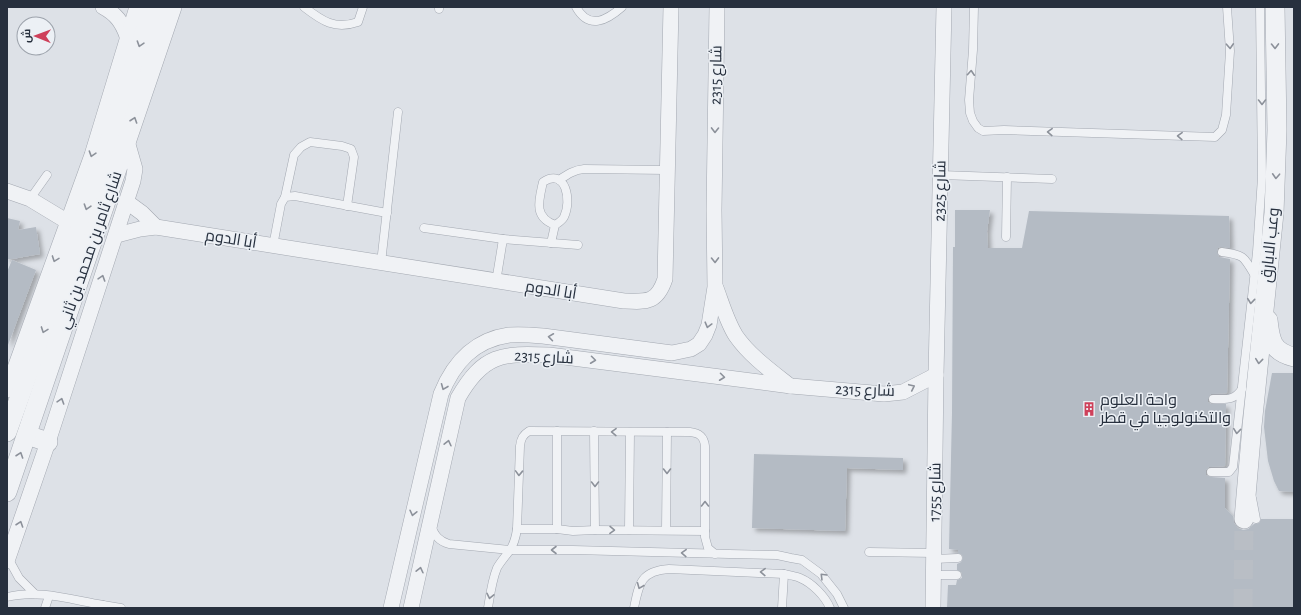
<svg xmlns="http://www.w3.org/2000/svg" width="1301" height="615" font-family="'Alegreya Sans',Cairo,sans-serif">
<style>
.building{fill:#b4bbc4;filter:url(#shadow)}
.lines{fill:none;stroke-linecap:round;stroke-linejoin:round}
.tertiary-tunnel{stroke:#b9bec5;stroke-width:19;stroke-dasharray:19 10;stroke-linecap:butt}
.service-casing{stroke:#a3a8b1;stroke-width:9}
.minor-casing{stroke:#a3a8b1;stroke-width:16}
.tertiary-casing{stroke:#a3a8b1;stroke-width:20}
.service{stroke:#f0f2f5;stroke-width:8}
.minor{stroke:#f0f2f5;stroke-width:15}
.tertiary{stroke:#f0f2f5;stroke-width:19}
.oneway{stroke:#8c919a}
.labels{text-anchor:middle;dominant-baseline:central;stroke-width:3;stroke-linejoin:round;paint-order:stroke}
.street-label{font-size:16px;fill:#27303e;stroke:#ecf0f5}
.poi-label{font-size:16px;fill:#27303e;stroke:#ecf0f5;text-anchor:start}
</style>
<defs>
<filter id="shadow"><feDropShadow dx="3.5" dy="3.5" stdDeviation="2" flood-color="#0004"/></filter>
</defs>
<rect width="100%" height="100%" fill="#dde1e7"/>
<!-- building -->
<g class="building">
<polygon points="955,210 990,210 987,231 988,248 1022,248 1029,211 1229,216 1230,248 1220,247 1218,248 1217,252 1219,257 1230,259 1227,393 1211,394 1208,399 1208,402 1211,404 1226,404 1225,466 1209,467 1206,470 1206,475 1211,477 1225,478 1225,508 1233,516 1234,523 1238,528 1243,530 1248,529 1254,524 1259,523 1261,519 1294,519 1294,608 947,608 948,585 956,585 957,580 962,578 962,573 957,570 957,564 961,562 963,558 962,555 958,553 958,550 949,549 952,412 953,247 955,247"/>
<polygon points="7,218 20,221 18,230 36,227 40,254 12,259 7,259"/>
<polygon points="12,260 36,270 8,345 7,272"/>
<polygon points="1272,373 1294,373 1294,492 1279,491 1274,481 1268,461 1264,427 1265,411"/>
<polygon points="754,454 903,458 903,470 847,468 845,531 752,528"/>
</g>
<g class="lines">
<!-- tertiary-tunnel -->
<polyline class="tertiary-tunnel" points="1243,608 1244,519"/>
<defs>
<g id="service">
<path d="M304,7c18,14 31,23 54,15l5,-15"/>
<path d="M576,7c13,23 30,14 46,0"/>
<polyline points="974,7 973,50 969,100 970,113 973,121 978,128 983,131 1004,130 1215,137 1222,130 1226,115 1230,51 1227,7"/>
<polyline points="439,9 439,7"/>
<polyline points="941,175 1052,179"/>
<path d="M559,180c9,-6 15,-10 25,-11l83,1"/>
<polyline points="285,197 294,155 301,147 310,142 342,146 351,149 354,157 347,206"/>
<polyline points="30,199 47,175"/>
<polyline points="424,228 503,239"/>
<polyline points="1006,237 1007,177"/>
<path d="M551,243l4,-18c3,-2 7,-4 9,-8 8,-16 2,-50 -21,-35 -4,18 -10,35 12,43"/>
<polyline points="273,246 281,204 285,197 295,196 387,213"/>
<path d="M1222,252c21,3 21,3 32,22"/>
<polyline points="381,263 398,112"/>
<polyline points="496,282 503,239 578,245"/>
<path d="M1213,399c13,0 21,2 29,-10"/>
<polyline points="594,431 595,530"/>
<polyline points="1211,472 1229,472 1233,467 1257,252 1262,177 1260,7"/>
<polyline points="1252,498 1256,519"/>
<path d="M431,526c4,10 8,15 18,18l61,6h63l156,4 48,1 14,3 11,2 19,14 16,20 7,14"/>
<polyline points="517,529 557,529 573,531 595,530 705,531"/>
<polyline points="557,529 557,431"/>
<polyline points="629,530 630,432"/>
<polyline points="666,530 667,432"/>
<polyline points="869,552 934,553"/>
<polyline points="8,558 19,578 35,594"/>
<polyline points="934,559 958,558"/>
<polyline points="934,575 957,575"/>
<path d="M7,597c31,-8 65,3 96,8"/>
<polyline points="45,608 49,596"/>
<polyline points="102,608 103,605 121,608"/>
<path d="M488,608c2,-13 4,-28 9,-40 4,-7 9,-12 13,-18 4,-6 6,-14 7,-21l3,-83c1,-8 3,-11 9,-15l161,1c10,1 14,5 15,14v91l3,11 7,6"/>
<path d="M634,608c5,-25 7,-37 35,-39l115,5c5,1 11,2 16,4 12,5 25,18 30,30"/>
<polyline points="782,608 784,574"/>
</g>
<g id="minor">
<path d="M103,7c13,7 19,15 24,29"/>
<polyline points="7,191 30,199 68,222"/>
<polyline points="127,202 142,213 156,227"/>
<path d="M117,235l23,-6 16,-2 468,74c23,1 33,2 41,-22l6,-272"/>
<path d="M716,288c6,16 11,34 20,48 14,20 35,35 54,50"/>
<polyline points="7,390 92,155 137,7"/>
<polyline points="7,561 48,442 133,181 135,169 127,141"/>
<path d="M391,608l50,-214c13,-32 33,-54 68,-59 11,-1 23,0 34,1l129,17 19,-4 8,-5 6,-9 4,-10 6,-38 -1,-77 3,-203"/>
<path d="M411,608l47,-210c25,-44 44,-45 91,-43l242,31 93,8 19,-2 33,-17"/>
<polyline points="933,608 936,375 944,7"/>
</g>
<g id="tertiary">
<path d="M1268,320c2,20 4,32 26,37"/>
<polyline points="7,432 80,229 153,7"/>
<polyline points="27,435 48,442"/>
<polyline points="7,492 150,72 172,7"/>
<polyline points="1244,519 1252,426 1274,213 1277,130 1275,7"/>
</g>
</defs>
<!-- service casing -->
<use href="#service" class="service-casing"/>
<!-- minor casing -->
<use href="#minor" class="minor-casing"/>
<!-- tertiary casing -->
<use href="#tertiary" class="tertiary-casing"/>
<!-- service -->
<use href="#service" class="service"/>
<!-- minor -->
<use href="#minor" class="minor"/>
<!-- tertiary -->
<use href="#tertiary" class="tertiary"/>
</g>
<!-- one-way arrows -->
<defs><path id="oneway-chevron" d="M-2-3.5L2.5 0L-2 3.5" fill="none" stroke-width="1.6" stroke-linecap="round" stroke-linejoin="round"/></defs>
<g class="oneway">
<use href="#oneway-chevron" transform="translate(140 44) rotate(108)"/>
<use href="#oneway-chevron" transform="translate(1230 46) rotate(87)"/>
<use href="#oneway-chevron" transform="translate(1275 46) rotate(89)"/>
<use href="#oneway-chevron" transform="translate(971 73) rotate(-86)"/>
<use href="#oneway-chevron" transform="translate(1262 102) rotate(90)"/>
<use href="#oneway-chevron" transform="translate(134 120) rotate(-71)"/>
<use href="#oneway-chevron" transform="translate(715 130) rotate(91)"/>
<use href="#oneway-chevron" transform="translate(1050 132) rotate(-178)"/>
<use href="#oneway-chevron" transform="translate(1180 136) rotate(-178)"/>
<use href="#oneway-chevron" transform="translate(92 154) rotate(108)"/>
<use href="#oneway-chevron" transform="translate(1276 176) rotate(93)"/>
<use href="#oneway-chevron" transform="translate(87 207) rotate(108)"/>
<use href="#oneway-chevron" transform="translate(55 259) rotate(110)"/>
<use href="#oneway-chevron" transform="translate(715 260) rotate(89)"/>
<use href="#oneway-chevron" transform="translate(102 278) rotate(-72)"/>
<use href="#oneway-chevron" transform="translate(1251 301) rotate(96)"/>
<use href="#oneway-chevron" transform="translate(708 325) rotate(105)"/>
<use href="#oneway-chevron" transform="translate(44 330) rotate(110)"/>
<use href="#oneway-chevron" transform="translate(551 337) rotate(-172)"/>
<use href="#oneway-chevron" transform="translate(593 360) rotate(7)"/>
<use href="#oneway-chevron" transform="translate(1259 361) rotate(96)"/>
<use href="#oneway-chevron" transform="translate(722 377) rotate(7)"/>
<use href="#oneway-chevron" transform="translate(444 387) rotate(112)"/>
<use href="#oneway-chevron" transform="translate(912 387) rotate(-25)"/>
<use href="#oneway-chevron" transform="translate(61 401) rotate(-72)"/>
<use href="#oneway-chevron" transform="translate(1237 431) rotate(96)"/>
<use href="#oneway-chevron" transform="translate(614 432) rotate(-179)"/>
<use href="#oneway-chevron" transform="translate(448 443) rotate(-77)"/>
<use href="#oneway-chevron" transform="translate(20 455) rotate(-71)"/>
<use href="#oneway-chevron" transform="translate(667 471) rotate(90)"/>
<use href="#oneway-chevron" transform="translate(519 473) rotate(92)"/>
<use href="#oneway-chevron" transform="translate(595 484) rotate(90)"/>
<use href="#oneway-chevron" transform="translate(705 504) rotate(-90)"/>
<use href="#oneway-chevron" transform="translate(413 513) rotate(103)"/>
<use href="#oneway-chevron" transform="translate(20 524) rotate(-71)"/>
<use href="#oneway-chevron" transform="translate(612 530) rotate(1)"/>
<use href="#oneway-chevron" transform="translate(554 550) rotate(-180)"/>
<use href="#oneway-chevron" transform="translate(684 553) rotate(-178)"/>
<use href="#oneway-chevron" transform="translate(420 570) rotate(-77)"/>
<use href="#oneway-chevron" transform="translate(763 572) rotate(-178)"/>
<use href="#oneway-chevron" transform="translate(823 576) rotate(-135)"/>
<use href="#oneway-chevron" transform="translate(640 586) rotate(112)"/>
<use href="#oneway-chevron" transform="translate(490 596) rotate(102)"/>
</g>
<!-- icons -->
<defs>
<symbol id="building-bare" viewBox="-9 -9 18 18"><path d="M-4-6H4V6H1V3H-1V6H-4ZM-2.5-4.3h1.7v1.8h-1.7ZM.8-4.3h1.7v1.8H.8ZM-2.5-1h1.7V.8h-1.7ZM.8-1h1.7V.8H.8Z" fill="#ce405a" stroke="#ecf0f5" stroke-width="2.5" paint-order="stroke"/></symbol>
</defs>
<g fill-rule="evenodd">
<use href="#building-bare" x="1079" y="399" width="20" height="20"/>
</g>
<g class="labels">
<!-- street labels -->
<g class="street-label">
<text transform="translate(716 75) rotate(-89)">شارع 2315</text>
<text transform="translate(940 191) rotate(-89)">شارع 2325</text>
<text transform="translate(231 239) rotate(9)">أبا الدوم</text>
<text transform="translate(1270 245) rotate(-84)">وعب الابارق</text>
<text transform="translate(90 250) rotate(-71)">شارع ثامر بن محمد بن ثاني</text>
<text transform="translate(551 290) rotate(9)">أبا الدوم</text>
<text transform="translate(544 357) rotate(3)">شارع 2315</text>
<text transform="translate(865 390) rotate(2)">شارع 2315</text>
<text transform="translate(935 492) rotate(-89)">شارع 1755</text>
</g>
<!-- poi labels -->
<g class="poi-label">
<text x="1100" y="400">واحة العلوم<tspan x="1100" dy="18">والتكنولوجيا في قطر</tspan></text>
</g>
</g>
<!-- border -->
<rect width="1301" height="615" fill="none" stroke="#27303e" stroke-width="16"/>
<!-- north arrow -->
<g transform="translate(36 36) rotate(271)"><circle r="19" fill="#ecf0f5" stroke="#9da3ac"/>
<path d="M0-3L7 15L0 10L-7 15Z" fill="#ce405a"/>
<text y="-6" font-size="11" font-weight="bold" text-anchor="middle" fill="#27303e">ش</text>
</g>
</svg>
